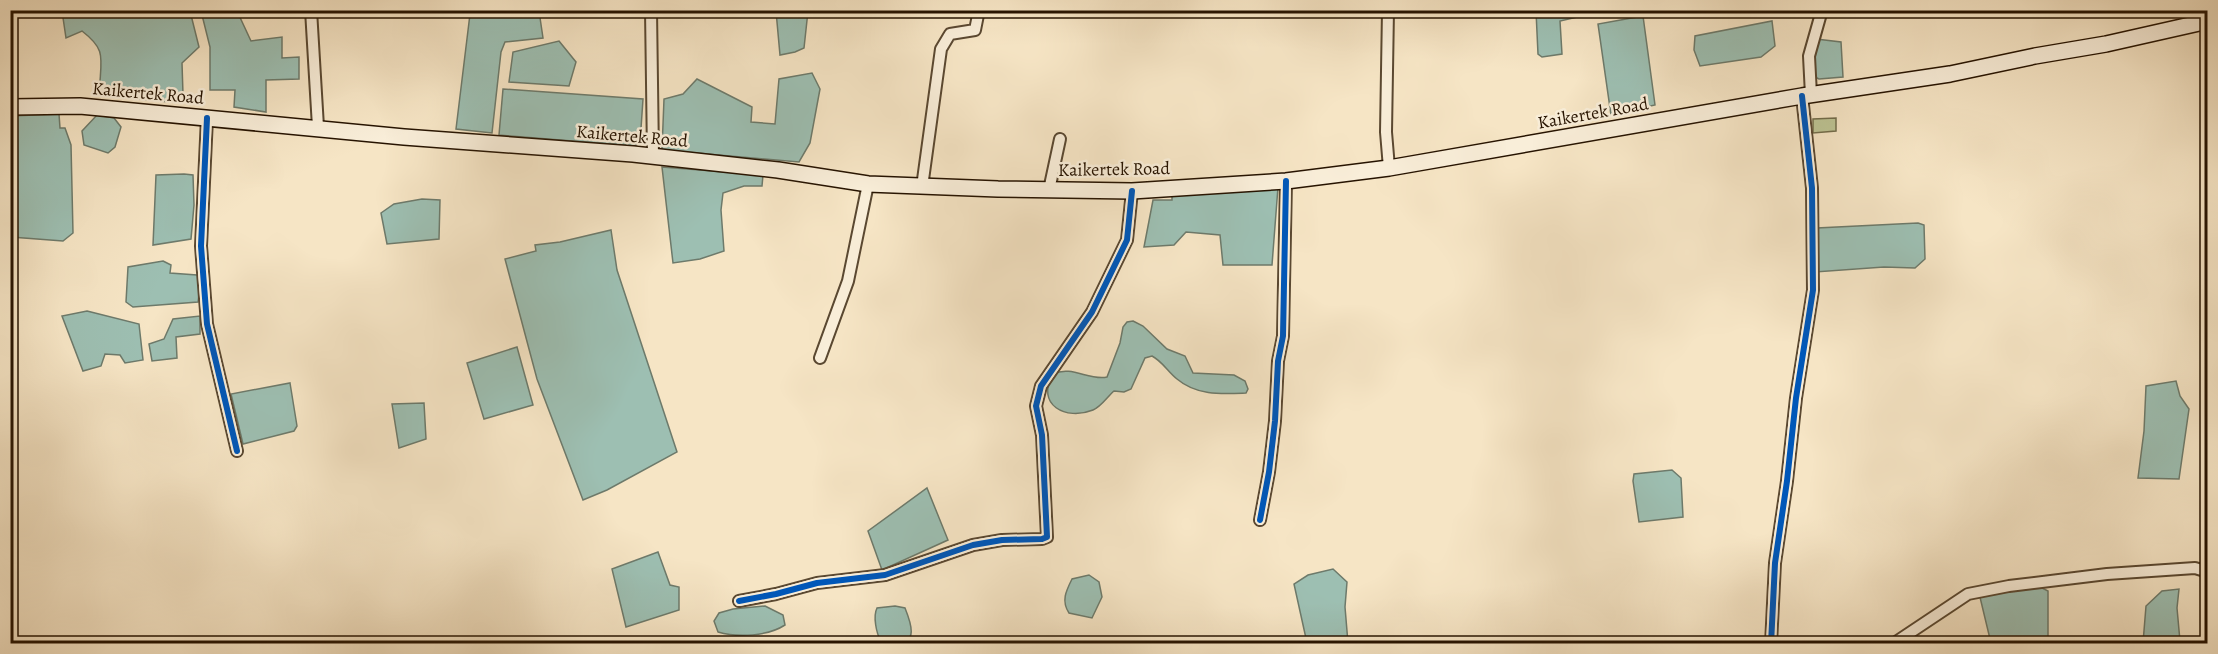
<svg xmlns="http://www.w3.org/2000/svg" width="2218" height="654" font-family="Alegreya,serif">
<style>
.green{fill:#bdc494;stroke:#726c4a;stroke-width:1.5}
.water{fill:#9dbfb2;stroke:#6d7a6b;stroke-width:1.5}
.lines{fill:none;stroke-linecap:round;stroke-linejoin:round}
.minor-casing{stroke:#5a4831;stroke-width:14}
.secondary-casing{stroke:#261300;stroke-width:18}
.minor{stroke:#f9eed9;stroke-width:10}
.secondary{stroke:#f9eed9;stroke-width:15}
.cycleway-casing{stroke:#f9eed9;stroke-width:10}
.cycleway{stroke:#0057b8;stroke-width:6}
.labels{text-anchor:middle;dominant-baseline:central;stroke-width:5;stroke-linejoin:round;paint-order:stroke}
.street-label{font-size:18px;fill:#261300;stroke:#f9eed9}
</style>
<rect width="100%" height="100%" fill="#f6e5c5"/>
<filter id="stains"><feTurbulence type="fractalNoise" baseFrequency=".00333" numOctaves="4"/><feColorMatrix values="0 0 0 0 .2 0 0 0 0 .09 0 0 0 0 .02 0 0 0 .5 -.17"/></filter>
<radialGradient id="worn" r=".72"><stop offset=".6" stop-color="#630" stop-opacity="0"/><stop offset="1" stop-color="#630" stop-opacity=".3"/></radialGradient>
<!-- green -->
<polygon class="green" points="1836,118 1836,131 1813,133 1813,119"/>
<!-- water -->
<g class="water">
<polygon points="487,10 539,11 543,38 505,42 501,52 492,133 456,129 470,14"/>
<path d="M62,11h128l9,36 -17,16 1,31 -10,1 -4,7 -49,-5 -6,-2 -14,-14c2,-26 4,-33 -18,-50l-16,7z"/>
<polygon points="201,11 237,11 251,41 282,37 282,58 299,57 299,79 266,80 266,112 234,107 235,90 210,90 210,47"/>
<polygon points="776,11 808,11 804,48 795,52 780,55"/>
<polygon points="1536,11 1536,10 1603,11 1560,21 1562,54 1542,57 1538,54"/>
<polygon points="1643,16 1655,105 1611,115 1598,24"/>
<polygon points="1772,21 1775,46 1761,57 1700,66 1694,50 1695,36"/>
<polygon points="1816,39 1841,42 1843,77 1819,79 1811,75"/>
<polygon points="559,41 576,62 569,86 509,82 513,52"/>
<polygon points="812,73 820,89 810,143 799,162 662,150 664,99 683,94 697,79 752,107 751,122 775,124 779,79"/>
<polygon points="503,89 643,99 640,143 634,146 499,135"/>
<polygon points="59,114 60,128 65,128 71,145 73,233 63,241 11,237 11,116"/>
<polygon points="97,115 114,118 121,127 115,147 108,153 84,145 82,131"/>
<polygon points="662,167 763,175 762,186 744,186 723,193 721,210 724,251 700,259 673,263"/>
<polygon points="184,174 193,175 194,205 191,239 153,245 156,175"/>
<polygon points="1278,187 1272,265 1223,265 1220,235 1186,232 1174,245 1144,247 1153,200 1172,200 1172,192"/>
<polygon points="422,199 440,200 439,239 387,244 381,213 394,204"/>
<polygon points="1918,223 1924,225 1925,259 1915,268 1884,267 1815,272 1817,228"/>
<polygon points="611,230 617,270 677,452 607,490 583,500 537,379 505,259 536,251 535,245 560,242"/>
<polygon points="163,261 171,265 170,273 197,275 201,280 198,302 133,307 126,302 128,267"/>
<polygon points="87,311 139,324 143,360 125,363 120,355 105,354 101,366 83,371 62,316"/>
<polygon points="200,316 200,334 176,337 177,358 152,361 149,344 164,339 173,319"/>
<path d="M1133,321l10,5 24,23 18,7 8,17 41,2 11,6 3,8 -2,4c-24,1 -49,3 -69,-14 -9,-7 -15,-18 -25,-23l-7,2 -14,31 -7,3 -10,-1c-6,5 -13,16 -21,19 -27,11 -58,-5 -40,-36 19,-9 36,7 54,3l13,-34 3,-16 4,-5z"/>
<polygon points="517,347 533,405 484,419 467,363"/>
<polygon points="2176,381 2180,396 2189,409 2179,479 2138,478 2144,431 2146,386"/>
<polygon points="290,383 297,426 294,431 243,444 231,394"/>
<polygon points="424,403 426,439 399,448 392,404"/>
<polygon points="1672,470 1681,478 1683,517 1639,522 1633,481 1634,474"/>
<polygon points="927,488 948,540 882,570 868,531"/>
<polygon points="658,552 670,585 679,587 679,610 626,627 612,569"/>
<polygon points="1333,569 1347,582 1345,607 1348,643 1307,643 1294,584 1308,575"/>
<path d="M1089,575l10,7 3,15 -10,21 -23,-5c-8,-12 -3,-22 3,-34z"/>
<polygon points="2034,584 2048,591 2048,638 1990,639 1979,593"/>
<polygon points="2179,589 2177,608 2180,641 2192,643 2143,643 2146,606 2162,591"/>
<path d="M765,606l18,9 2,10c-17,11 -47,13 -67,7l-4,-11 5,-8 14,-4z"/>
<path d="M895,606l10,2c6,15 14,36 -10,36 -5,0 -10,1 -14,-3 -5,-8 -8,-25 -4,-33z"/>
</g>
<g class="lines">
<defs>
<g id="minor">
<polyline points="311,10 318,127"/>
<polyline points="651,10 653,156"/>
<polyline points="1388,10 1386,132 1389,168"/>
<polyline points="1811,95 1809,56 1822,10"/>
<polyline points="207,118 201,246 207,324 237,451"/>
<polyline points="922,187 941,49 950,34 975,30 979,10"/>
<polyline points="1049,190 1060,139"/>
<polyline points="820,358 848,281 868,184"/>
<polyline points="1260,520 1269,472 1275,421 1278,361 1283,336 1286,181"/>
<polyline points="739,601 776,594 817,583 885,575 973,545 1002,540 1042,539 1047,537 1042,435 1036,406 1041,386 1092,312 1127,240 1132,191"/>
<polyline points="1771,644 1775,563 1787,481 1796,398 1813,290 1812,188 1802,96"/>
<polyline points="1893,644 1968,594 2009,586 2107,574 2195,568 2208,572"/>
</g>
<polyline id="secondary" points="10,107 80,106 404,137 633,154 778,170 868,184 998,189 1132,191 1286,181 1389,168 1802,96 1950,74 2035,56 2106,44 2208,21"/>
</defs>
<!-- minor casing -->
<use href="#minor" class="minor-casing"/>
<!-- secondary casing -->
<use href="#secondary" class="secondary-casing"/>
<!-- minor -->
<use href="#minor" class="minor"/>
<!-- secondary -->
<use href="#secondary" class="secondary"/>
<defs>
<g id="cycleway">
<polyline points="207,118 201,246 207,324 237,451"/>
<polyline points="1260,520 1269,472 1275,421 1278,361 1283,336 1286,181"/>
<polyline points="739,601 776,594 817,583 885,575 973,545 1002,540 1042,539 1047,537 1042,435 1036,406 1041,386 1092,312 1127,240 1132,191"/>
<polyline points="1771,644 1775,563 1787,481 1796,398 1813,290 1812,188 1802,96"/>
</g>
</defs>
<!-- cycleway casing -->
<use href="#cycleway" class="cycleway-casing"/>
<!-- cycleway -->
<use href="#cycleway" class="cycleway"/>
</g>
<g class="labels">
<!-- street labels -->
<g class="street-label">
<text transform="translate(148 93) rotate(5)">Kaikertek Road</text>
<text transform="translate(1593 113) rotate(-10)">Kaikertek Road</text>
<text transform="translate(632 136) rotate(5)">Kaikertek Road</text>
<text transform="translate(1114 169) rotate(-1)">Kaikertek Road</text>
</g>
</g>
<!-- margin -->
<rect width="2218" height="654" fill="none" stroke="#f6e5c5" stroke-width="36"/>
<rect x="12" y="12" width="2194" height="630" fill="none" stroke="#261300" stroke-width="3"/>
<rect x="18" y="18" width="2182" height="618" fill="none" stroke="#261300" stroke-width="1.5"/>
<rect width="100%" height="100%" filter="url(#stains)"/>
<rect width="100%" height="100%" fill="url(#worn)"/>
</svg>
